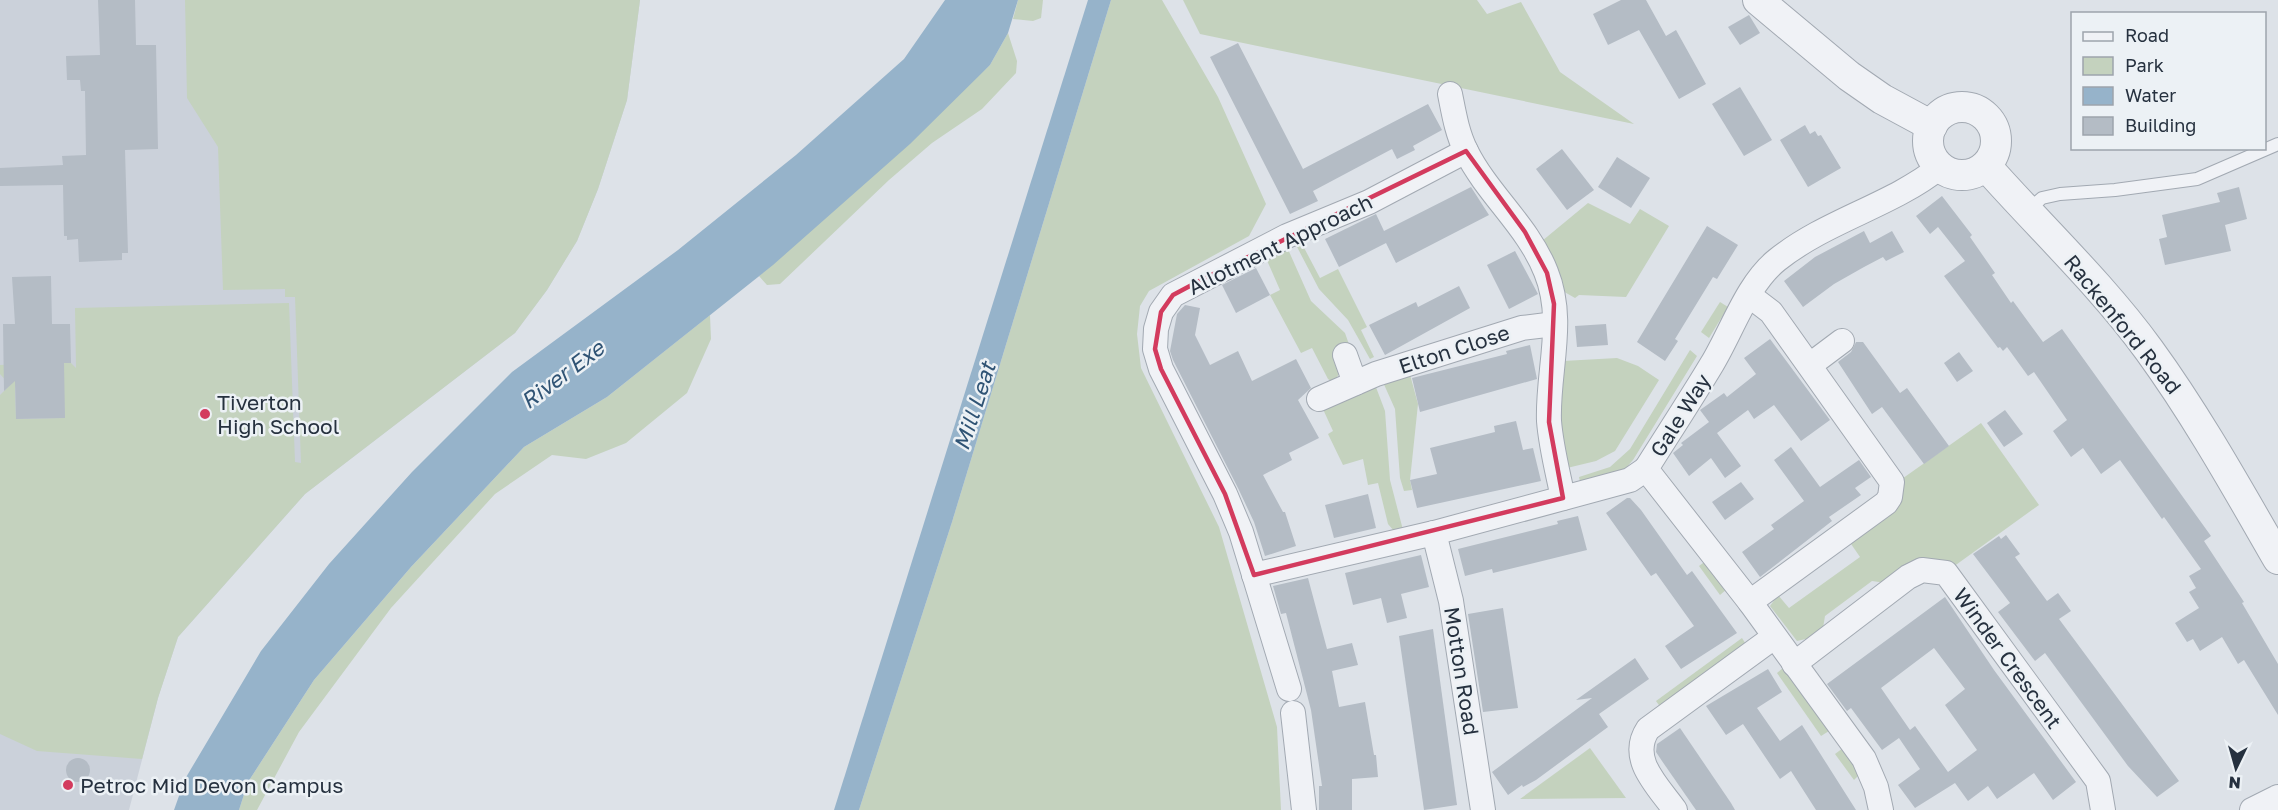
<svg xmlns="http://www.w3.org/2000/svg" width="2278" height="810" font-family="'Golos Text',sans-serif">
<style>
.built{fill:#cbd1da}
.green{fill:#c4d2be}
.water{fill:#96b3ca}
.building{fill:#b4bcc5;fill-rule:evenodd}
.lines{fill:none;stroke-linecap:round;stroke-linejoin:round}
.service-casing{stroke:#a2a9b2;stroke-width:14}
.minor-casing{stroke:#a2a9b2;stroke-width:26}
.tertiary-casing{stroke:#a2a9b2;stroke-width:32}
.service{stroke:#f0f2f6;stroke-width:12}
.minor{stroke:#f0f2f6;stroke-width:24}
.tertiary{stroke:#f0f2f6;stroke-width:30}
.marked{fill:none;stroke:#d33b5e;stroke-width:4.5;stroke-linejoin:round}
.poi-dot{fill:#d33b5e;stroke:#ecf1f5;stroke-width:2}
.labels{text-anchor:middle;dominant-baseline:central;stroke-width:5;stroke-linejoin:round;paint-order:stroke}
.street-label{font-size:21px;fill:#26313f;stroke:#ecf1f5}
.poi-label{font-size:21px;fill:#26313f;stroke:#ecf1f5;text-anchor:start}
.water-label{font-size:22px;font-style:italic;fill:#2f5374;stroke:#ecf1f5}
</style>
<rect width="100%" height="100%" fill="#dde2e8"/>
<!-- built -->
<polygon class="built" points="0,0 640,0 627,100 598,189 577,241 547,290 515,333 305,494 178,637 158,698 129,810 0,810"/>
<!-- green -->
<g class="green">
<polygon points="185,0 640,0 627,100 598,189 577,241 547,290 515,333 305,494 178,637 158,698 142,759 37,751 0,734 0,395 10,385 0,374 0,365 28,364 15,388 16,419 64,418 38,363 71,363 76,368 75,308 289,303 295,462 301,463 295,297 285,297 285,289 223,290 218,147 187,98"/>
<polygon points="1018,0 1043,0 1041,18 1033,21 1013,19"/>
<polygon points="1111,0 1162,0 1218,97 1266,204 1249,236 1149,291 1140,306 1137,334 1141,368 1219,527 1277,727 1281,810 859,810 952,522"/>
<polygon points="1183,0 1477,0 1487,14 1521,2 1560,72 1634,124 1200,34"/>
<polygon points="1008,33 1017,61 1016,73 982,109 932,143 889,180 780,284 767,285 759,276 990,65"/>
<polygon points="1588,203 1630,224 1640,209 1669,226 1626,297 1579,295 1575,298 1561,290 1542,241"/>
<polygon points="1301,242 1320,278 1338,269 1367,327 1361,330 1374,357 1370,359 1348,320 1319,289 1296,245"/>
<polygon points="1287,247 1311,301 1345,333 1351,350 1334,383 1328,379 1312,348 1301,353 1270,295 1280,290 1265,256"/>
<polygon points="1720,302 1728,307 1709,338 1701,332"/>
<polygon points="710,315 711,339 687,393 626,443 586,459 552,455 495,494 391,608 299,732 257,810 239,810 248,782 314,680 411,567 524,447 607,397"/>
<polygon points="1690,350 1697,356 1633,460 1624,470 1580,482 1579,477 1610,467 1630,449"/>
<path d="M1617,358l21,8 21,14 -44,71 -19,10 -29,7c-11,-34 -7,-72 -4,-107z"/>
<polygon points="1409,371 1418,404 1410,480 1412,490 1404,491 1400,478 1395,409 1382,380"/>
<polygon points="1374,382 1385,411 1390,480 1403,530 1394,531 1388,524 1378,483 1368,485 1363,459 1343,465 1328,434 1333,431 1322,407"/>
<polygon points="1981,423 2039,505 1953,567 1886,583 1872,581 1825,616 1823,628 1810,638 1797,641 1770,606 1778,595 1789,608 1860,557 1849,541 1899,481"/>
<polygon points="1707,560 1727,589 1720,595 1699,566"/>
<polygon points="1742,638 1747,646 1661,708 1656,701"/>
<polygon points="1784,667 1829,731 1821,736 1777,673"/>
<polygon points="1590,748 1626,798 1520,799"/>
<polygon points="1843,748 1859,775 1854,780 1835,754"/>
</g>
<!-- water -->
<g class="water">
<polygon points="945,0 1018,0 1008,33 990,65 910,144 773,265 607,397 524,447 411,567 314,680 248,782 239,810 174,810 185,779 261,651 329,564 412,472 512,372 678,250 796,155 904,59"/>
<polygon points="1088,0 1111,0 952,522 859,810 834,810"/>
</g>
<!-- building -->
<g class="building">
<polygon points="98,0 135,0 136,45 156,45 158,149 125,150 128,253 122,253 122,260 79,262 78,239 67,240 67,236 64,236 63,185 0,186 0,168 63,165 62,156 86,155 85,91 81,91 80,80 67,80 66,56 100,55"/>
<polygon points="1621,0 1646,0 1666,36 1676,30 1706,84 1679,99 1639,30 1608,45 1593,14"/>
<polygon points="1749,15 1760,33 1740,45 1728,27"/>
<polygon points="1238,43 1303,169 1428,104 1442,130 1413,146 1415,150 1397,159 1392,149 1313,191 1318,201 1290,214 1210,57"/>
<polygon points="1740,87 1772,140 1744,156 1712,104"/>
<polygon points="1805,125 1810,134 1815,131 1818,136 1821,135 1841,168 1808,187 1780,140"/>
<polygon points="1562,149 1594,190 1567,210 1536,169"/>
<polygon points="1617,157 1650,178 1631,208 1598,187"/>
<polygon points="1471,187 1489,215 1396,263 1386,243 1339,267 1325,239 1376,214 1384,231"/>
<polygon points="2239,187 2247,219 2225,225 2231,251 2165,265 2159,239 2167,237 2162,215 2220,202 2217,193"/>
<polygon points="1942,196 1972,235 1970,237 1995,273 1992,275 2011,303 2013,301 2043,342 2062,329 2211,536 2204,541 2244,602 2242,603 2278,664 2278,715 2244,660 2238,664 2222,637 2200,651 2193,639 2187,642 2175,623 2199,608 2189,592 2196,588 2189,576 2201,569 2164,517 2162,519 2120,460 2101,474 2083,448 2071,457 2053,431 2067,420 2034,372 2028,376 2007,347 2003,351 2000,347 1998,348 1944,276 1965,261 1938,227 1930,234 1916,216"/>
<polygon points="1707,226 1738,245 1717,279 1713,277 1675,339 1678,341 1665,361 1637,342"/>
<polygon points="1864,231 1870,243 1892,231 1904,252 1886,261 1883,257 1864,267 1834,284 1803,307 1784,281 1815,257"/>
<polygon points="1515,251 1538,294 1509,309 1487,265"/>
<polygon points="1256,268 1270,295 1236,313 1222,285"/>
<polygon points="51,276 52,324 70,324 71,363 64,363 65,418 16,419 15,381 4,391 3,324 15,324 12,277"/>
<polygon points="1459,286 1470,308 1385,355 1369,325 1416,302 1418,307"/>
<polygon points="1185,305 1200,308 1195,335 1210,365 1238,351 1252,381 1296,359 1311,388 1298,400 1319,438 1289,453 1292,460 1263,475 1283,512 1285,512 1296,546 1265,556 1254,522 1238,488 1173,360 1170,351 1177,314"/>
<polygon points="1606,324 1608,345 1577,347 1575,326"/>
<polygon points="1770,339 1830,420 1801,441 1774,405 1754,419 1748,410 1717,433 1741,466 1725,478 1711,458 1689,476 1673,453 1683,445 1681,443 1709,422 1700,410 1724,393 1727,397 1756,374 1744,358"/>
<polygon points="1856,342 1863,342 1900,393 1907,388 1949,446 1924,464 1882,407 1872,414 1838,362 1851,352"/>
<polygon points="1530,345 1537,379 1420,412 1412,378 1507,354 1506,351"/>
<polygon points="1959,352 1973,371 1957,382 1944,363"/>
<polygon points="2005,410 2023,434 2004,447 1987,423"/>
<polygon points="1516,421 1523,450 1533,448 1541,481 1417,508 1410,480 1437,474 1430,448 1495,432 1494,426"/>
<polygon points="1791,447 1820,487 1859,460 1871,477 1855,488 1861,495 1829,517 1832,521 1760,577 1742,552 1774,529 1771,525 1804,501 1774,460"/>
<polygon points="1741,482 1754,499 1725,520 1712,502"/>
<polygon points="1368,494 1376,528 1334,538 1325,505"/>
<polygon points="1627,498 1630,498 1641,510 1687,575 1692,571 1737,633 1681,669 1665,646 1694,626 1656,573 1651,576 1606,513"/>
<polygon points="1578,516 1587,550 1493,573 1492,569 1465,576 1458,549 1558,524 1557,521"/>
<polygon points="2006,535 2020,554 2015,557 2047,601 2058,593 2071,611 2059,619 2179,781 2157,797 2128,766 2045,653 2035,661 1998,612 2010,603 1973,554 1999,536 2001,539"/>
<polygon points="1421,555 1429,587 1401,594 1407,618 1387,623 1381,598 1353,605 1345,573"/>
<polygon points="1308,578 1327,649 1352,643 1358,665 1332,671 1339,707 1365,702 1374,755 1376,755 1378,777 1352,779 1352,810 1319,810 1319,786 1322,786 1311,710 1286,613 1281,614 1273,586"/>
<path d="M1945,597l49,73 82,112 -23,18 -19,-27 -37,26 -9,-13 -20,15 -13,-18 -40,25 -17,-23 22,-16 -21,-31 -17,12 -31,-42 -4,3 -20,-27zM1934,648l31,41 -20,16 32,45 -29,22 -33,-46 -5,4 -29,-42z"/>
<polygon points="1503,608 1518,708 1483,712 1468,614"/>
<polygon points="1433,629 1457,805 1424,810 1399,636"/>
<polygon points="1635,658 1649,679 1599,714 1608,727 1536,780 1523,787 1522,785 1508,795 1492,772 1592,698 1576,700"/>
<polygon points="1768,669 1782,692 1757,708 1780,741 1802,725 1856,810 1816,810 1791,771 1780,779 1743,724 1726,735 1706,706"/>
<polygon points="1680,728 1731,803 1735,810 1696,810 1662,761 1656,752 1657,744"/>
<circle cx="78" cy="770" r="12"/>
</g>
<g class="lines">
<defs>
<polyline id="service" points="2026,212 2042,198 2060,194 2115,190 2197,179 2278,144"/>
<g id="minor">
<path d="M1450,94c4,20 7,39 16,57 22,44 62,75 80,121 20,49 1,100 3,149 2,26 9,52 14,77"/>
<polyline points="1345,355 1355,383"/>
<polyline points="1810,365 1842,341"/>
<polyline points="1319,399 1376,374 1522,328 1555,324"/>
<polyline points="1434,533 1451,601 1483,810"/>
<polyline points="1254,575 1434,533 1630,480 1646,469"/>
<polyline points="1750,602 1886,503 1890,497 1892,482 1771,312 1750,296"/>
<polyline points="1794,664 1908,577 1922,570 1946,573 2098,781 2103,810"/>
<polyline points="1289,689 1241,532 1225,494 1161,369 1155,349 1156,329 1161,312 1173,295 1287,236 1369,202 1466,151"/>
<polyline points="1293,713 1304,810"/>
<path d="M1675,810c-17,-24 -47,-51 -27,-81l126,-92"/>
<path d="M1881,810l-5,-23 -12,-28 -114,-157 -104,-133c22,-35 45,-70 66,-105 20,-33 35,-80 65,-104 50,-40 114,-54 163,-93"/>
<polyline points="2252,810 2278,797"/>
</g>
<g id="tertiary">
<polyline points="1758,0 1849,76 1882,99 1932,126"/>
<circle cx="1962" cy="141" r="34"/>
<path d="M1986,166c54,61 115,118 163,184 48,66 88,138 129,209"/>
</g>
</defs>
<!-- service casing -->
<use href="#service" class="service-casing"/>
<!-- minor casing -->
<use href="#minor" class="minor-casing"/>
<!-- tertiary casing -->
<use href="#tertiary" class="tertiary-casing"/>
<!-- service -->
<use href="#service" class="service"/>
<!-- minor -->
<use href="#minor" class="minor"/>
<!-- tertiary -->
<use href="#tertiary" class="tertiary"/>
</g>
<!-- marked area -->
<path class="marked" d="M1466,151l59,81 22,41 7,31 -5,118 14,76 -309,77 -29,-81 -64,-125 -6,-20 6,-37 12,-17 30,-16z"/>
<!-- markers -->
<g class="poi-dot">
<circle cx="205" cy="414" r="6"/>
<circle cx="68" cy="785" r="6"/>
</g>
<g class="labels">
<!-- street labels -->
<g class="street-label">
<text transform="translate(1280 244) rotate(-26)">Allotment Approach</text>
<text transform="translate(2123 324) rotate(51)">Rackenford Road</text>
<text transform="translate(1454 349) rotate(-18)">Elton Close</text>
<text transform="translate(1680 415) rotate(-58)">Gale Way</text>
<text transform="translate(2008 658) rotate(54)">Winder Crescent</text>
<text transform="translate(1462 671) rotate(81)">Motton Road</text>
</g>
<!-- poi labels -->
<g class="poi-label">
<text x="217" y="402">Tiverton<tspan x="217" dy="24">High School</tspan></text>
<text x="80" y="785">Petroc Mid Devon Campus</text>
</g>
<!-- water labels -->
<g class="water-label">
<text transform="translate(562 374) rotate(-37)">River Exe</text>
<text transform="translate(974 406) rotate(-72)">Mill Leat</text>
</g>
</g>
<!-- legend -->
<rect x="2071" y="12" width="195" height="138" fill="#ecf1f5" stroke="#9da4ac" stroke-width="1.5"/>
<rect x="2083" y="32" width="30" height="9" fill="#f0f2f6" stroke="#9da4ac" stroke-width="1.5"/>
<text x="2125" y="42" font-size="18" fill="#26313f">Road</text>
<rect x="2083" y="57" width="30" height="18" fill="#c4d2be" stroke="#9da4ac" stroke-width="1.5"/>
<text x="2125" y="72" font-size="18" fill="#26313f">Park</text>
<rect x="2083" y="87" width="30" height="18" fill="#96b3ca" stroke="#9da4ac" stroke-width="1.5"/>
<text x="2125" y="102" font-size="18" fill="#26313f">Water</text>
<rect x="2083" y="117" width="30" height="18" fill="#b4bcc5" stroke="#9da4ac" stroke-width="1.5"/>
<text x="2125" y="132" font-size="18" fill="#26313f">Building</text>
<!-- north arrow -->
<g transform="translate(2236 768) rotate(185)" stroke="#ecf1f5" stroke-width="4.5" paint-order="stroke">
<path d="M0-4.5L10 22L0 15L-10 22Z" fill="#26313f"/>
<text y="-9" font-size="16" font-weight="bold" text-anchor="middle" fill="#26313f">N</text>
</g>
</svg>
